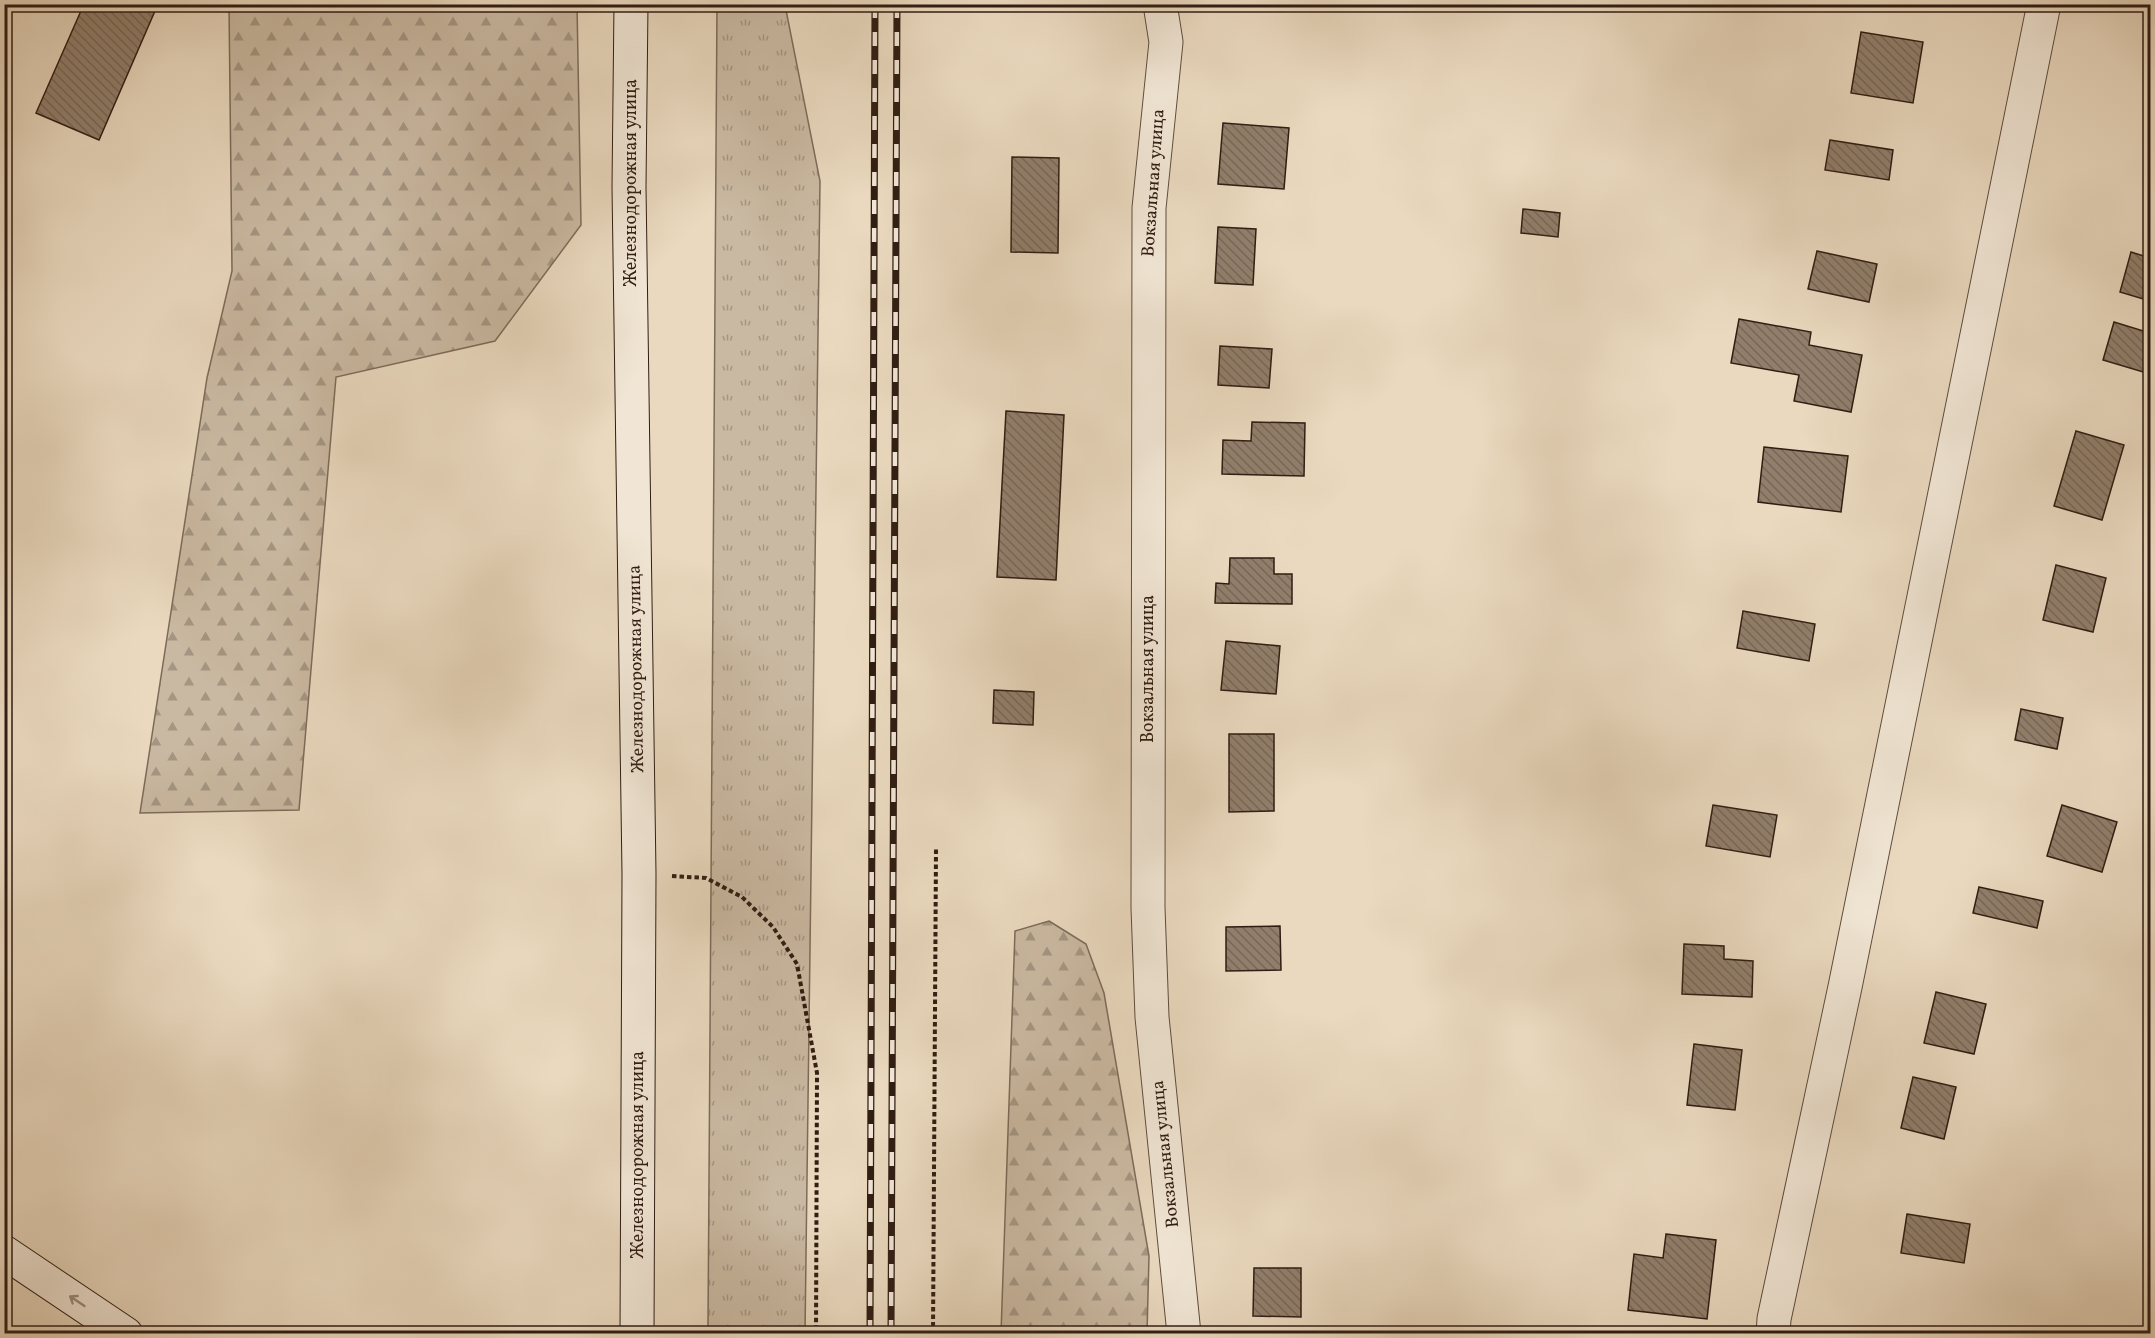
<svg xmlns="http://www.w3.org/2000/svg" width="2155" height="1338" font-family="Vollkorn,serif">
<style>
.grass{fill:url(#grass-tufts);stroke:#7d6b5a;stroke-width:1.5}
.forest{fill:url(#forest-firs);stroke:#7d6b5a;stroke-width:1.5}
.building{fill:url(#building-back-hatch);stroke:#301d13;stroke-width:1.5}
.lines{fill:none;stroke-linecap:round;stroke-linejoin:round}
.street-casing{stroke:#5e4c3e;stroke-width:35}
.secondary-casing{stroke:#301d13;stroke-width:35}
.path{stroke:#301d13;stroke-width:4;stroke-dasharray:4.5 3;stroke-linecap:butt}
.street{stroke:#f1e6d5;stroke-width:33}
.secondary{stroke:#f1e6d5;stroke-width:33}
.rail-casing{stroke:#301d13;stroke-width:7}
.rail{stroke:#f1e6d5;stroke-width:4.5;stroke-dasharray:14;stroke-linecap:butt}
.oneway{stroke:#9a8c7e}
.labels{text-anchor:middle;dominant-baseline:central;stroke-width:4.5;stroke-linejoin:round;paint-order:stroke}
.street-label{font-size:18px;fill:#301d13;stroke:#f1e6d5}
</style>
<defs>
<pattern id="grass-tufts" width="24" height="20" patternUnits="userSpaceOnUse" patternTransform="scale(1.5)"><rect width="24" height="20" fill="#cab9a2"/><path d="M3 7l-1-3M5 7V3M7 7l1-3M15 17l-1-3M17 17v-4M19 17l1-3" fill="none" stroke="#a49683"/></pattern>
<pattern id="forest-firs" width="22" height="20" patternUnits="userSpaceOnUse" patternTransform="scale(1.5)"><rect width="22" height="20" fill="#cab9a2"/><path d="M5 1l3.5 6h-7zM16 11l3.5 6h-7z" fill="#a49683"/></pattern>
<pattern id="building-back-hatch" width="6" height="6" patternUnits="userSpaceOnUse" patternTransform="scale(1.5)"><rect width="6" height="6" fill="#917f6c"/><path d="M-1 5l2 2M0 0l6 6M5-1l2 2" fill="none" stroke="#776758"/></pattern>
</defs>
<rect width="100%" height="100%" fill="#ead9bf"/>
<filter id="stains"><feTurbulence type="fractalNoise" baseFrequency=".00333" numOctaves="4"/><feColorMatrix values="0 0 0 0 .2 0 0 0 0 .09 0 0 0 0 .02 0 0 0 .5 -.17"/></filter>
<radialGradient id="worn" r=".72"><stop offset=".6" stop-color="#630" stop-opacity="0"/><stop offset="1" stop-color="#630" stop-opacity=".3"/></radialGradient>
<!-- grass -->
<polygon class="grass" points="717,5 785,5 820,181 805,1333 712,1333 708,1326"/>
<!-- forest -->
<g class="forest">
<polygon points="229,5 577,5 581,225 495,341 336,377 299,810 140,813 207,378 232,271"/>
<polygon points="1049,921 1086,944 1104,993 1149,1256 1147,1333 1001,1333 1015,931"/>
</g>
<!-- building -->
<g class="building">
<polygon points="84,4 158,4 99,140 36,113"/>
<polygon points="1861,32 1923,42 1913,103 1851,93"/>
<polygon points="1223,123 1289,128 1284,189 1218,184"/>
<polygon points="1830,140 1893,150 1889,180 1825,170"/>
<polygon points="1012,157 1059,158 1058,253 1011,252"/>
<polygon points="1523,209 1560,213 1558,237 1521,233"/>
<polygon points="1218,227 1256,229 1253,285 1215,283"/>
<polygon points="1817,251 1877,264 1869,302 1808,289"/>
<polygon points="2131,252 2150,258 2150,301 2120,292"/>
<polygon points="1739,319 1811,332 1809,345 1862,355 1851,412 1794,401 1799,375 1731,363"/>
<polygon points="2114,322 2150,333 2150,374 2103,360"/>
<polygon points="1220,346 1272,349 1269,388 1218,385"/>
<polygon points="1006,411 1064,415 1056,580 997,577"/>
<polygon points="1252,422 1305,423 1304,476 1222,474 1223,440 1251,441"/>
<polygon points="2076,431 2124,445 2102,520 2054,506"/>
<polygon points="1764,447 1848,456 1841,512 1758,502"/>
<polygon points="1230,558 1274,558 1274,574 1292,574 1292,604 1215,603 1216,583 1229,584"/>
<polygon points="2056,565 2106,578 2093,632 2043,620"/>
<polygon points="1743,611 1815,624 1809,661 1737,648"/>
<polygon points="1226,641 1280,646 1276,694 1221,690"/>
<polygon points="994,690 1034,692 1033,725 993,723"/>
<polygon points="2021,709 2063,718 2057,749 2015,740"/>
<polygon points="1229,734 1274,734 1274,811 1229,812"/>
<polygon points="1713,805 1777,815 1770,857 1706,846"/>
<polygon points="2062,805 2117,822 2102,872 2047,856"/>
<polygon points="1979,887 2043,901 2037,928 1973,913"/>
<polygon points="1280,926 1281,970 1226,971 1226,927"/>
<polygon points="1684,944 1724,946 1724,959 1753,961 1752,997 1682,994"/>
<polygon points="1936,992 1986,1004 1974,1054 1924,1043"/>
<polygon points="1694,1044 1742,1050 1735,1110 1687,1105"/>
<polygon points="1913,1077 1956,1087 1944,1139 1901,1128"/>
<polygon points="1907,1214 1970,1224 1964,1263 1901,1253"/>
<polygon points="1666,1234 1716,1240 1707,1319 1628,1310 1634,1254 1663,1258"/>
<polygon points="1254,1268 1301,1268 1301,1317 1253,1316"/>
</g>
<g class="lines">
<defs>
<g id="street">
<polyline points="1160,4 1166,42 1149,208 1148,908 1152,1017 1184,1334"/>
<polyline points="1773,1334 1774,1319 1845,987 2044,4"/>
</g>
<g id="secondary">
<polyline points="631,4 629,187 639,874 637,1334"/>
<polyline points="4,1252 126,1334"/>
</g>
</defs>
<!-- street casing -->
<use href="#street" class="street-casing"/>
<!-- secondary casing -->
<use href="#secondary" class="secondary-casing"/>
<!-- path -->
<g class="path">
<polyline points="672,876 706,878 742,897 773,927 797,964 817,1073 816,1334"/>
<polyline points="933,1334 936,848"/>
</g>
<!-- street -->
<use href="#street" class="street"/>
<!-- secondary -->
<use href="#secondary" class="secondary"/>
<defs>
<g id="rail">
<polyline points="870,1334 875,4"/>
<polyline points="891,1334 897,4"/>
</g>
</defs>
<!-- rail casing -->
<use href="#rail" class="rail-casing"/>
<!-- rail -->
<use href="#rail" class="rail"/>
</g>
<!-- one-way arrows -->
<defs><path id="oneway-shaft" d="M-6 0H5M1.5-3L5.5 0L1.5 3" fill="none" stroke-width="1.6" stroke-linecap="round" stroke-linejoin="round" transform="scale(1.5)"/></defs>
<use class="oneway" href="#oneway-shaft" transform="translate(77 1301) rotate(-146)"/>
<g class="labels">
<!-- street labels -->
<g class="street-label">
<text transform="translate(631 183) rotate(-90)">Железнодорожная улица</text>
<text transform="translate(1154 183) rotate(-86)">Вокзальная улица</text>
<text transform="translate(637 669) rotate(-91)">Железнодорожная улица</text>
<text transform="translate(1148 669) rotate(-90)">Вокзальная улица</text>
<text transform="translate(1166 1154) rotate(-96)">Вокзальная улица</text>
<text transform="translate(638 1155) rotate(-90)">Железнодорожная улица</text>
</g>
</g>
<!-- margin -->
<rect width="2155" height="1338" fill="none" stroke="#ead9bf" stroke-width="24"/>
<rect x="6" y="6" width="2143" height="1326" fill="none" stroke="#301d13" stroke-width="3"/>
<rect x="12" y="12" width="2131" height="1314" fill="none" stroke="#301d13" stroke-width="1.5"/>
<rect width="100%" height="100%" filter="url(#stains)"/>
<rect width="100%" height="100%" fill="url(#worn)"/>
</svg>
